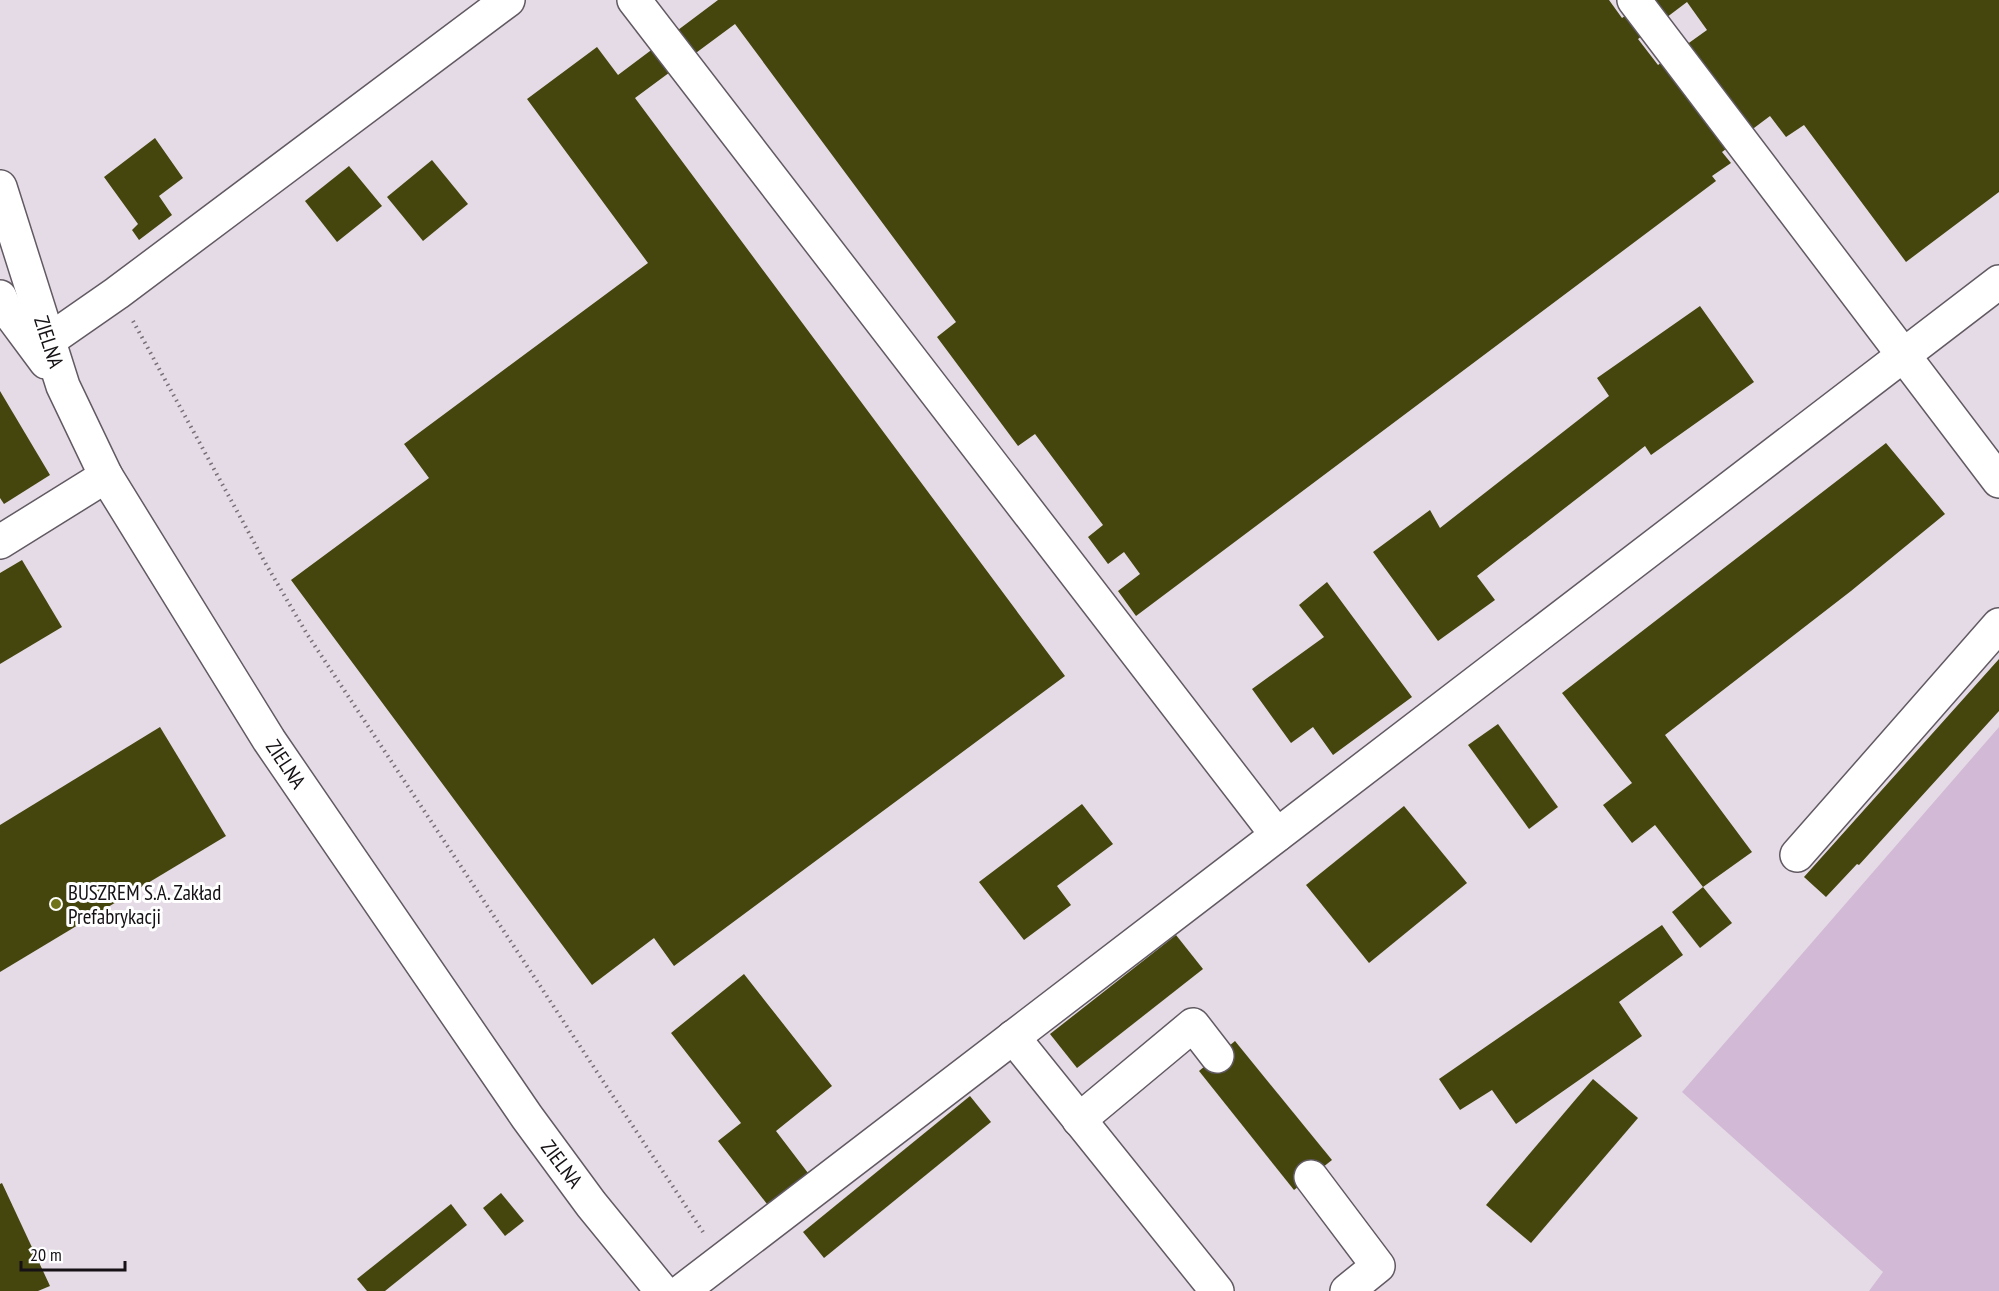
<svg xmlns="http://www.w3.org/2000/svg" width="1999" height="1291" font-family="'PT Sans Narrow',sans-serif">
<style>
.green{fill:#d2b9d5}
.building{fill:#44460e;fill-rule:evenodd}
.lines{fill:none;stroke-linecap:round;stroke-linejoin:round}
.minor-casing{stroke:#625a63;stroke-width:36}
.path{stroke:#777077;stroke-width:4;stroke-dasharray:1.5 4.5;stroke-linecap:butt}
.minor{stroke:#fff;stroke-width:33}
.poi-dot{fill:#70741b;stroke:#fff;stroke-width:2}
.labels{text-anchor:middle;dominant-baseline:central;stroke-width:6;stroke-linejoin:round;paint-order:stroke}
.street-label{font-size:21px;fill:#151115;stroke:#fff}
.poi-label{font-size:21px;fill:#151115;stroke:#fff;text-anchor:start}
</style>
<rect width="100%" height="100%" fill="#e5dbe6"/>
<!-- green -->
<polygon class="green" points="1999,727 1999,1291 1869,1291 1883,1272 1682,1092"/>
<!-- building -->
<g class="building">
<path d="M718,0h891l13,18 25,-18h352v192l-93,70 -102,-137 -18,12 -16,-21 -48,36 9,11 -19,13 4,5 -580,435 -18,-25 22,-17 -16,-22 -16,12 -20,-27 15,-12 -68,-91 -17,12 -81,-109 19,-15 -221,-298 -100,74 430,578 -391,290 -20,-28 -62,47 -301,-405 138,-102 -25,-34 244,-181 -121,-164 70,-52 21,28zM1687,2l20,28 -49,35 -20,-26z"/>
<polygon points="155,138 183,178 159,196 172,215 139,240 132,230 138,224 104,177"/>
<polygon points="432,160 468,204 423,241 387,197"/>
<polygon points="349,166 382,206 337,242 305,201"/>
<polygon points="1700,306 1754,382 1651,455 1645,446 1477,576 1495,600 1438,641 1373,552 1430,510 1440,528 1609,396 1597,378"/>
<polygon points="0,391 50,475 4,504 0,498"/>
<polygon points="1886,443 1945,514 1851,591 1665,735 1752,852 1703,887 1655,825 1632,843 1603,805 1632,783 1562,693"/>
<polygon points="22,560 62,627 0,664 0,573"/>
<polygon points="1327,582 1412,697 1333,755 1313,727 1291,743 1252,689 1324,637 1299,605"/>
<polygon points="1999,659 1999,711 1859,865 1857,864 1826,897 1804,877"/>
<polygon points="1498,724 1558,807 1529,829 1468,745"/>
<polygon points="160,727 226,836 0,972 0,825"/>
<polygon points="1082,804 1113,844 1057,886 1071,905 1024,940 979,882"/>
<polygon points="1404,806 1467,883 1369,963 1306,885"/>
<polygon points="1703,887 1732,923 1700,948 1672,912"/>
<polygon points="1662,925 1683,955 1619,1002 1642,1036 1516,1124 1492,1090 1460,1110 1439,1079"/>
<polygon points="1176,935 1203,969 1077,1068 1050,1034"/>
<polygon points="744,974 832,1086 776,1131 808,1173 767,1204 718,1141 741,1123 671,1033"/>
<polygon points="1235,1041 1332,1160 1294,1190 1199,1071"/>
<polygon points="1593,1079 1638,1118 1531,1243 1486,1205"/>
<polygon points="970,1096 991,1122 824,1258 803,1232"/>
<polygon points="2,1183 50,1286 38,1291 0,1291 0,1184"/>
<polygon points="501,1193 524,1221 505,1236 483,1208"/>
<polygon points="451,1204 467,1225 385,1291 367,1291 357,1279"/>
</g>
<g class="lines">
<defs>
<g id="minor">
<polyline points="634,0 1277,835"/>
<polyline points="1634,0 1999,481"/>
<polyline points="0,187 63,386 106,476 269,740 527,1117 591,1204 662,1291"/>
<polyline points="0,297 3,304 46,362"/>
<polyline points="48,341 117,293 508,0"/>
<polyline points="0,542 106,476"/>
<polyline points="1797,855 1999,625"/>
<polyline points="1013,1037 1217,1291"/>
<polyline points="1079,1120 1193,1025 1217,1056"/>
<polyline points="1311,1177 1378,1266 1347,1291"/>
<polyline points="682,1291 1999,282"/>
</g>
</defs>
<!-- minor casing -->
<use href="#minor" class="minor-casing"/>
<!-- path -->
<polyline class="path" points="133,321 267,566 307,634 703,1232"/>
<!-- minor -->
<use href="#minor" class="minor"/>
</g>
<!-- markers -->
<circle class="poi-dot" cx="56" cy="904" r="6"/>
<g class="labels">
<!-- street labels -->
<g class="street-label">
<text transform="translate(49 342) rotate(72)">ZIELNA</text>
<text transform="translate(286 764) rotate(56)">ZIELNA</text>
<text transform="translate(562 1164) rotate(53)">ZIELNA</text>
</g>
<!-- poi labels -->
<g class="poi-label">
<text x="68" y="892">BUSZREM S.A. Zakład<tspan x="68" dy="24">Prefabrykacji</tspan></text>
</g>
</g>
<!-- scale -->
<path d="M21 1261v9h104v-9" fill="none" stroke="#151115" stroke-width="3"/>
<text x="30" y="1261" font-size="18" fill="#151115" stroke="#ffffff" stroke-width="4.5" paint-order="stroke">20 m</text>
</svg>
